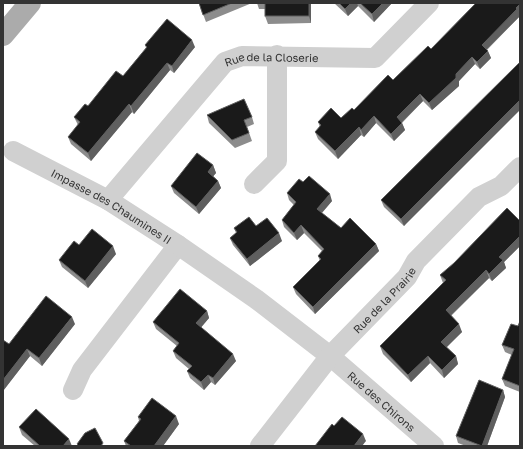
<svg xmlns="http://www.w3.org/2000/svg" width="523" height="449" font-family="'Golos Text',sans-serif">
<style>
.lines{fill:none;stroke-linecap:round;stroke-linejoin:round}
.minor{stroke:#d0d0d0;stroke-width:20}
.major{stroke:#ababab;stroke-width:22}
.wall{fill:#8c8c8c}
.shaded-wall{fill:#5f5f5f}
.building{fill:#1a1a1a;stroke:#5f5f5f}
.labels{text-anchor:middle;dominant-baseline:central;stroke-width:4;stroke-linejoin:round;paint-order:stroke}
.street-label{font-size:11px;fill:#333;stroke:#fff}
</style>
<rect width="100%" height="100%" fill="#fff"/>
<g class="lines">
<!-- minor -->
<g class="minor">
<path id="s1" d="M13,151l95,49 70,45 -96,125 -9,20"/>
<polyline points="254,184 277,161 277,55"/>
<path id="s2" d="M108,200l117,-138 17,-6 133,2 54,-55"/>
<path id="s3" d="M178,245l78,54 74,57 104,90"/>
<path id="s4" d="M260,446l70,-90 77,-79 9,-16 63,-64 22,-11 19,-19"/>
</g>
<!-- major -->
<polyline class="major" points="3,35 30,3"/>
</g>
<!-- wall -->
<g class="wall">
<polygon points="199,3 252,3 206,22"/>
<polygon points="257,3 311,3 311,23 268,24 265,16 265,9 259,9"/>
<polygon points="334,3 392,3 374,22 358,6 348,16"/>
<polygon points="520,3 520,14 519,14 520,16 487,50 491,58 480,69 475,64 459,81 459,86 432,110 423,101 402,123 405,130 394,141 376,123 364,137 361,135 338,159 318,139 315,132 320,127 318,122 341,118 354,110 393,80 431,49"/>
<polygon points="145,45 195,47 174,73 170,70 134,114 132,112 91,161 71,144 68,137 78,125 74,117 123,76 146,48"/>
<polygon points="520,62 404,226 384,207 381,200"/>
<polygon points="207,115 252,117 254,124 247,127 252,141 235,148 209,123"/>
<polygon points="213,165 216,173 213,176 218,181 221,188 199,214 174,193 171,186"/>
<polygon points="303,182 332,201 322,213 341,228 376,244 379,251 315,314 296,294 293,287 320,261 318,256 322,251 304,233 297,240 284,227 282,220 294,205 289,200 287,193"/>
<polygon points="520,221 520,246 504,262 506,268 492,281 489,278 451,316 462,332 446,347 456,356 458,364 444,378 430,363 411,382 383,354 380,346 443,283 440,275"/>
<polygon points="256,226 282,241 250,266 233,245 230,238 236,233 234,228"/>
<polygon points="79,245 116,254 88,288 62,267 59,260"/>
<polygon points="207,311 209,318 201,327 236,361 215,385 211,382 204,390 190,378 187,371 189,369 176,358 173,351 177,346 156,329 153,322"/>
<polygon points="520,321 520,392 505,386 502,379 512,355 505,352 502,345 518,326"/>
<polygon points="75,324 42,366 30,356 3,391 3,340 9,344"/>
<polygon points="503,390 505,397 487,446 466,446 458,443 456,436"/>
<polygon points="138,417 179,424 163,446 126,446 124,441 139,421"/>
<polygon points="19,427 72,446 35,446 22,435"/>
</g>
<!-- shaded-wall -->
<g class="shaded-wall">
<polygon points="309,3 311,3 311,23 309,16"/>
<polygon points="351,3 357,3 358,6 348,16 345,9"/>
<polygon points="383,3 392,3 374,22 372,14"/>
<polygon points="520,4 520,14 519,14 520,16 484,52 482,45"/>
<polygon points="192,40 195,47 174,73 172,66"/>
<polygon points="488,51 491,58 480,69 477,62"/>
<polygon points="472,57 475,64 459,81 459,86 432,110 429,103 456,74"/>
<polygon points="167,63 170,70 134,114 131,106"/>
<polygon points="420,94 423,101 399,125 397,117"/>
<polygon points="520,100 520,110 404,226 401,219"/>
<polygon points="129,104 132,112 91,161 88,153"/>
<polygon points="374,116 376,123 364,137 361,130"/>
<polygon points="402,123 405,130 394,141 391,134"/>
<polygon points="359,127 361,135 338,159 335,151"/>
<polygon points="213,165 216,173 211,179 208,172"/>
<polygon points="218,181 221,188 199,214 196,207"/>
<polygon points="330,194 332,201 319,216 317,209"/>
<polygon points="301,225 304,233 297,240 294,233"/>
<polygon points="279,233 282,241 250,266 247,259"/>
<polygon points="520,236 520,246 504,262 506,268 492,281 489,274 499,257"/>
<polygon points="376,244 379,251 315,314 313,307"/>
<polygon points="113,246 116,254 88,288 85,281"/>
<polygon points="486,270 489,278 448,318 446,310"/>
<polygon points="207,311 209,318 199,330 196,323"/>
<polygon points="72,317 75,324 42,366 39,358"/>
<polygon points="459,324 462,332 444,350 441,342"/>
<polygon points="27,349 30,356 3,391 3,380"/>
<polygon points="233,354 236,361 215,385 213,378"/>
<polygon points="428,356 430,363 411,382 408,375"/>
<polygon points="456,356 458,364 444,378 442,370"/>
<polygon points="208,375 211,382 204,390 201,382"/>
<polygon points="503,390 505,397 487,446 482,446"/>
<polygon points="176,416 179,424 163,446 154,446"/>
<polygon points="363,434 366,441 362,446 354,446"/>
<polygon points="69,439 72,446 63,446"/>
</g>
<!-- building -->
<g class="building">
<polygon points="199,3 232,3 203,15"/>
<rect x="265" y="3" width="44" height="13"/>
<polygon points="339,3 351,3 345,9"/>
<polygon points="360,3 383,3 372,14"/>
<polygon points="476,3 520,3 520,4 516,8 517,9 482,45 488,51 477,62 472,57 456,74 456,78 429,103 420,94 397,117 402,123 391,134 374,116 361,130 359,127 335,151 315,132 321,125 318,122 331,108 341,118 352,108 354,110 388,75 393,80 428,46 431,49"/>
<polygon points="167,19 192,40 172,66 167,63 131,106 129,104 88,153 68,137 80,122 74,117 85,104 88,106 116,71 123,76 147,47 145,45"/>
<polygon points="520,62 520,100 401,219 381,200"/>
<polygon points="244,99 252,117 244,120 249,133 232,140 207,115"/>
<polygon points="197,153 213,165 208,172 218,181 196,207 171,186"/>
<polygon points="309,176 330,194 317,209 341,228 350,218 376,244 313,307 293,287 321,259 318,256 324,249 301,225 294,233 282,220 296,202 287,193 299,179 303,182"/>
<polygon points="507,208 520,221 520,236 499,257 503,260 489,274 486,270 446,310 459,324 441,342 456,356 442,370 428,356 408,375 380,346 446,280 440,275 454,263"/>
<polygon points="249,217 256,226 267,218 279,233 247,259 230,238 237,232 234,228"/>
<polygon points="92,229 113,246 85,281 59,260 74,241 79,245"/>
<polygon points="180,289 207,311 196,323 233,354 213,378 208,375 201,382 187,371 192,366 173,351 179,343 153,322"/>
<polygon points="46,296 72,317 39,358 27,349 3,380 3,340 9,344"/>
<polygon points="520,321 520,386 502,379 514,349 502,345 511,324 518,326"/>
<polygon points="479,380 503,390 482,446 456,436"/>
<polygon points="152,398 176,416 154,446 131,446 124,441 141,419 138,417"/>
<polygon points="36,409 69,439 63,446 40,446 19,427"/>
<polygon points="342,417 363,434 354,446 315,446 332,424 334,426"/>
<polygon points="95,428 103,443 101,446 79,446 77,444 85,433"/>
</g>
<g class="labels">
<!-- street labels -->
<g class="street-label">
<text stroke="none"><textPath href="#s2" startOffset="228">Rue de la Closerie</textPath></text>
<text stroke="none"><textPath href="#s1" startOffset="113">Impasse des Chaumines II</textPath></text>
<text stroke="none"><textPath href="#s4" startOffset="192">Rue de la Prairie</textPath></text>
<text stroke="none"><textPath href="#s3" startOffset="257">Rue des Chirons</textPath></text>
</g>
</g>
<!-- border -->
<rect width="523" height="449" fill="none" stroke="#333333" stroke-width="8"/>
</svg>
